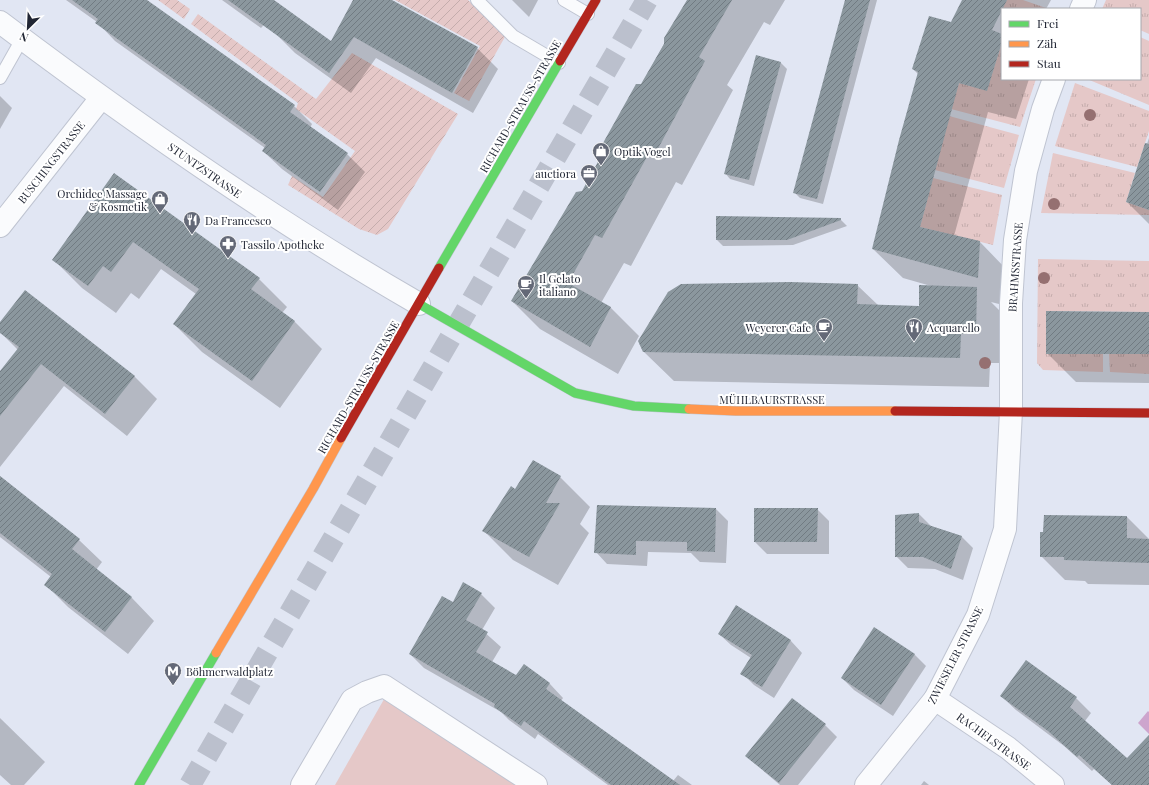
<svg xmlns="http://www.w3.org/2000/svg" width="1149" height="785" font-family="'Playfair Display',serif">
<style>
.grass{fill:url(#grass-tufts)}
.park{fill:#e5c8c8}
.garden{fill:url(#garden-furrows)}
.water{fill:#cda5cd}
.shadow{fill:#0003}
.building{fill:url(#building-hatch)}
.lines{fill:none;stroke-linecap:round;stroke-linejoin:round}
.highway-tunnel{stroke:#bbc0cd;stroke-width:22;stroke-dasharray:22 11;stroke-linecap:butt}
.lane-casing{stroke:#bfc4d1;stroke-width:14}
.street-casing{stroke:#bfc4d1;stroke-width:24}
.fast-casing{stroke:#bfc4d1;stroke-width:10}
.slow-casing{stroke:#bfc4d1;stroke-width:10}
.jam-casing{stroke:#bfc4d1;stroke-width:10}
.lane{stroke:#fafbfd;stroke-width:12}
.street{stroke:#fafbfd;stroke-width:22}
.fast{stroke:#63d668;stroke-width:9}
.slow{stroke:#ff974d;stroke-width:9}
.jam{stroke:#b3261e;stroke-width:9}
.tree{fill:#957071}
.labels{text-anchor:middle;dominant-baseline:central;stroke-width:4;stroke-linejoin:round;paint-order:stroke}
.street-label{font-size:11px;fill:#212634;stroke:#fff}
.poi-label{font-size:11px;fill:#212634;stroke:#fff;text-anchor:start}
</style>
<defs>
<pattern id="grass-tufts" width="24" height="20" patternUnits="userSpaceOnUse"><rect width="24" height="20" fill="#e5c8c8"/><path d="M3 7l-1-3M5 7V3M7 7l1-3M15 17l-1-3M17 17v-4M19 17l1-3" fill="none" stroke="#c4acac"/></pattern>
<pattern id="garden-furrows" width="10" height="10" patternUnits="userSpaceOnUse"><rect width="10" height="10" fill="#e5c8c8"/><path d="M-1 1l2-2M0 10L10 0M9 11l2-2" fill="none" stroke="#c4acac"/></pattern>
<pattern id="building-hatch" width="6" height="6" patternUnits="userSpaceOnUse"><rect width="6" height="6" fill="#8b979e"/><path d="M-1 1l2-2M0 6l6-6M5 7l2-2" fill="none" stroke="#717b82"/></pattern>
</defs>
<rect width="100%" height="100%" fill="#e1e6f3"/>
<!-- grass -->
<g class="grass">
<polygon points="1007,0 1023,0 1049,9 1002,9"/>
<polygon points="1106,0 1149,0 1149,34 1140,30 1140,9 1102,9"/>
<polygon points="1140,37 1149,41 1149,105 1087,79 1140,79"/>
<polygon points="1002,42 1002,79 1036,79 1020,127 951,109 959,83 987,90"/>
<polygon points="1075,83 1149,111 1149,131 1137,167 1055,146"/>
<polygon points="949,116 1019,135 1004,188 935,170"/>
<polygon points="1053,153 1135,173 1126,202 1149,210 1149,215 1041,213"/>
<polygon points="933,178 1002,195 993,245 920,227"/>
<polygon points="1038,259 1149,261 1149,312 1046,311 1046,353 1103,354 1103,372 1043,370 1037,363"/>
<polygon points="1109,354 1149,354 1149,374 1110,372"/>
</g>
<!-- park -->
<polygon class="park" points="387,694 522,785 335,785"/>
<!-- garden -->
<g class="garden">
<polygon points="158,0 177,0 190,9 184,19"/>
<polygon points="395,0 468,0 506,35 469,101 454,93 480,46"/>
<polygon points="198,14 316,99 352,53 458,114 388,229 377,235 359,229 288,185 292,176 323,197 355,151 296,109 298,103 191,24"/>
</g>
<!-- water -->
<polygon class="water" points="1148,711 1149,712 1149,734 1138,723"/>
<!-- shadow -->
<g class="shadow">
<polygon points="66,0 146,0 294,106 312,124 310,128 347,154 365,172 338,210 282,169 263,151 265,148 115,41 97,22"/>
<polygon points="222,0 269,0 278,10 261,28"/>
<polygon points="355,0 390,0 477,48 498,69 473,113 376,58 351,93 295,53 274,32 331,42"/>
<polygon points="512,0 538,0 529,17"/>
<polygon points="688,0 785,0 770,25 764,22 727,85 733,90 682,185 676,182 631,266 624,263 601,303 611,308 639,336 618,374 540,329 512,301 583,192"/>
<polygon points="846,0 877,0 823,204 800,198 794,192"/>
<polygon points="963,0 1051,0 1046,9 1002,9 1002,79 1029,79 1016,119 988,112 954,236 980,242 1009,272 1007,306 991,302 1006,317 1005,363 990,363 989,387 674,381 644,352 857,285 879,306 920,307 931,286 903,278 873,249 918,74 913,69 952,24"/>
<polygon points="757,56 781,63 787,69 754,186 730,179 725,173"/>
<polygon points="0,96 12,108 0,129"/>
<polygon points="1149,138 1149,224 1127,202"/>
<polygon points="114,175 259,279 287,307 282,313 294,321 322,349 280,408 202,352 174,324 196,294 161,269 139,299 131,293 116,313 82,288 54,260"/>
<polygon points="717,217 840,219 847,226 793,245 723,246 717,240"/>
<polygon points="1149,313 1149,383 1076,382 1047,353"/>
<polygon points="0,323 134,376 157,399 127,436 64,386 0,467 0,373 18,350 0,332"/>
<polygon points="533,461 560,477 590,507 580,524 589,533 558,585 513,560 484,531 516,490"/>
<polygon points="0,476 79,540 102,562 96,570 132,598 154,621 128,654 68,607 45,584 51,577 0,537"/>
<polygon points="716,509 728,521 726,563 700,562 691,553 648,552 647,566 607,564 596,552"/>
<polygon points="817,509 829,521 829,554 767,554 755,542"/>
<polygon points="919,514 931,526 961,536 973,548 963,580 935,569 908,568 896,556"/>
<polygon points="1127,517 1149,539 1149,585 1088,584 1085,581 1065,580 1041,556"/>
<polygon points="481,594 495,608 482,630 501,647 492,662 516,676 524,665 550,684 563,698 561,701 673,781 678,775 692,785 608,785 538,734 535,739 509,720 501,712 424,668 410,654 454,603"/>
<polygon points="736,606 791,641 802,653 774,698 754,685 742,673 751,658 731,645 719,634"/>
<polygon points="914,654 926,666 893,716 854,690 842,678"/>
<polygon points="1027,662 1076,698 1091,713 1085,721 1127,760 1149,755 1149,785 1112,785 1094,769 1092,771 1064,746 1016,710 1001,696"/>
<polygon points="0,718 45,762 24,785 11,785 0,775"/>
<polygon points="825,725 837,737 798,785 780,785 746,756"/>
<polygon points="924,781 929,785 921,785"/>
</g>
<!-- building -->
<g class="building">
<polygon points="72,0 147,0 295,105 290,112 348,153 320,192 262,151 266,145 95,23 98,19"/>
<polygon points="228,0 274,0 331,41 353,0 392,0 478,47 452,93 354,37 329,73"/>
<polygon points="687,0 732,0 699,57 705,61 653,158 648,155 602,238 595,235 568,283 611,307 590,347 511,301 576,192 582,191 599,160 598,152 636,84 641,84 664,44 664,38"/>
<polygon points="845,0 870,0 817,199 793,193"/>
<polygon points="962,0 1007,0 992,30 1002,34 1002,42 987,91 959,83 920,227 980,241 978,278 872,249 899,140 918,72 912,69 929,16 951,22"/>
<polygon points="756,55 781,62 749,180 724,174"/>
<polygon points="1145,143 1149,144 1149,210 1126,202"/>
<polygon points="114,173 260,278 251,289 295,321 252,381 173,324 199,289 133,242 111,272 103,266 88,286 52,260"/>
<polygon points="716,216 841,218 841,220 787,240 716,240"/>
<polygon points="790,282 858,284 857,304 919,306 919,285 977,287 976,334 961,334 960,358 643,352 638,341 668,292 681,284"/>
<polygon points="25,290 135,376 105,414 41,364 0,416 0,371 19,347 0,333 0,322"/>
<polygon points="1046,311 1149,312 1149,354 1046,354"/>
<polygon points="533,460 561,476 546,503 560,503 529,557 482,531 511,486 515,489"/>
<polygon points="0,476 80,539 72,549 132,597 105,632 44,585 52,574 0,533"/>
<polygon points="597,505 716,508 715,552 687,551 687,542 636,541 636,555 594,553"/>
<polygon points="754,508 818,508 817,542 754,542"/>
<polygon points="919,513 919,522 962,536 951,569 923,557 895,557 895,515"/>
<polygon points="1044,515 1127,516 1127,538 1149,539 1149,563 1064,560 1064,557 1040,557 1040,532 1043,532"/>
<polygon points="463,582 482,593 466,620 488,632 476,652 516,675 524,664 550,683 546,689 680,785 611,785 524,721 521,726 494,707 495,704 409,654 442,596 453,602"/>
<polygon points="736,605 791,640 762,687 740,674 752,655 718,634"/>
<polygon points="874,627 915,654 881,705 841,678"/>
<polygon points="1026,660 1077,697 1070,707 1127,758 1149,735 1149,785 1112,785 1079,755 1077,757 1048,731 1000,696"/>
<polygon points="792,698 826,724 779,783 745,756"/>
</g>
<g class="lines">
<!-- highway-tunnel -->
<polyline class="highway-tunnel" points="190,785 647,0"/>
<defs>
<g id="lane">
<polyline points="477,0 513,36 559,63"/>
<polyline points="564,0 588,14"/>
<polyline points="0,78 22,39"/>
</g>
<g id="street">
<polyline points="1081,9 1085,0"/>
<path d="M0,22c135,102 273,198 419,282"/>
<polyline points="0,226 101,98"/>
<polyline points="935,699 1008,748 1053,785"/>
<polyline points="302,785 352,700 367,692 384,686 536,785"/>
<polyline points="866,785 935,699 978,615 1005,529 1011,411 1011,303 1015,240 1026,171 1043,109 1054,79"/>
</g>
<g id="fast">
<polyline points="439,268 560,61"/>
<polyline points="419,304 575,393 634,406 689,409"/>
<polyline points="139,785 216,653"/>
</g>
<g id="slow">
<polyline points="689,409 736,411 895,411"/>
<polyline points="216,653 313,489 341,438"/>
</g>
<g id="jam">
<polyline points="560,61 596,0"/>
<polyline points="895,411 1149,413"/>
<polyline points="341,438 439,268"/>
</g>
</defs>
<!-- lane casing -->
<use href="#lane" class="lane-casing"/>
<!-- street casing -->
<use href="#street" class="street-casing"/>
<!-- fast casing -->
<use href="#fast" class="fast-casing"/>
<!-- slow casing -->
<use href="#slow" class="slow-casing"/>
<!-- jam casing -->
<use href="#jam" class="jam-casing"/>
<!-- lane -->
<use href="#lane" class="lane"/>
<!-- street -->
<use href="#street" class="street"/>
<!-- fast -->
<use href="#fast" class="fast"/>
<!-- slow -->
<use href="#slow" class="slow"/>
<!-- jam -->
<use href="#jam" class="jam"/>
</g>
<!-- trees -->
<g class="tree">
<circle cx="1090" cy="115" r="6"/>
<circle cx="1054" cy="204" r="6"/>
<circle cx="1044" cy="278" r="6"/>
<circle cx="985" cy="363" r="6"/>
</g>
<!-- icons -->
<defs>
<symbol id="shop-pin" viewBox="-11 -11 22 30"><path d="M0 17L-7.5 6A9.5 9.5 0 1 1 7.5 6Z" fill="#646977" stroke="#fff"/><path d="M-5-2.5h2.3a2.7 3.5 0 0 1 5.4 0H5L5.5 6h-11ZM-1.5-2.5h3a1.5 2.3 0 0 0-3 0Z" fill="#fff"/></symbol>
<symbol id="office-pin" viewBox="-11 -11 22 30"><path d="M0 17L-7.5 6A9.5 9.5 0 1 1 7.5 6Z" fill="#646977" stroke="#fff"/><path d="M-6-3h4V-5.5h4V-3h4V5H-6ZM-1-4.5V-3h2v-1.5ZM-6 0V1H6V0Z" fill="#fff"/></symbol>
<symbol id="restaurant-pin" viewBox="-11 -11 22 30"><path d="M0 17L-7.5 6A9.5 9.5 0 1 1 7.5 6Z" fill="#646977" stroke="#fff"/><path d="M-5-6h1v4h1v-4h1v4h1v-4h1v5L-1.5 .5V6h-2V.5L-5-1ZM5-6V6H3V1.5H1.5Q1.5-4 5-6Z" fill="#fff"/></symbol>
<symbol id="pharmacy-pin" viewBox="-11 -11 22 30"><path d="M0 17L-7.5 6A9.5 9.5 0 1 1 7.5 6Z" fill="#646977" stroke="#fff"/><path d="M-2-6h4v4h4v4h-4v4h-4v-4h-4v-4h4Z" fill="#fff"/></symbol>
<symbol id="cafe-pin" viewBox="-11 -11 22 30"><path d="M0 17L-7.5 6A9.5 9.5 0 1 1 7.5 6Z" fill="#646977" stroke="#fff"/><path d="M-5.5-4.5H6V0H3Q3 3.5 0 3.5H-2.5Q-5.5 3.5-5.5 0ZM3-3.2v2h1.7v-2ZM-6 4.5H4V6H-6Z" fill="#fff"/></symbol>
<symbol id="metro-pin" viewBox="-11 -11 22 30"><path d="M0 17L-7.5 6A9.5 9.5 0 1 1 7.5 6Z" fill="#646977" stroke="#fff"/><path d="M-5.5 5V-5H-3L0 0L3-5H5.5V5H3V-.5L0 4L-3-.5V5Z" fill="#fff"/></symbol>
</defs>
<g fill-rule="evenodd">
<use href="#shop-pin" x="591" y="141" width="20" height="27"/>
<use href="#office-pin" x="579" y="163" width="20" height="27"/>
<use href="#shop-pin" x="150" y="189" width="20" height="27"/>
<use href="#restaurant-pin" x="182" y="210" width="20" height="27"/>
<use href="#pharmacy-pin" x="218" y="234" width="20" height="27"/>
<use href="#cafe-pin" x="516" y="274" width="20" height="27"/>
<use href="#cafe-pin" x="814" y="317" width="20" height="27"/>
<use href="#restaurant-pin" x="904" y="317" width="20" height="27"/>
<use href="#metro-pin" x="163" y="661" width="20" height="27"/>
</g>
<g class="labels">
<!-- street labels -->
<g class="street-label">
<text transform="translate(520 106) rotate(-60)">RICHARD-STRAUSS-STRASSE</text>
<text transform="translate(51 162) rotate(-52)">BUSCHINGSTRASSE</text>
<text transform="translate(205 170) rotate(35)">STUNTZSTRASSE</text>
<text transform="translate(1015 267) rotate(-86)">BRAHMSSTRASSE</text>
<text transform="translate(358 387) rotate(-60)">RICHARD-STRAUSS-STRASSE</text>
<text x="772" y="399">MÜHLBAURSTRASSE</text>
<text transform="translate(955 655) rotate(-63)">ZWIESELER STRASSE</text>
<text transform="translate(994 741) rotate(36)">RACHELSTRASSE</text>
</g>
<!-- poi labels -->
<g class="poi-label">
<text x="614" y="151">Optik Vogel</text>
<text x="576" y="173" text-anchor="end">auctiora</text>
<text x="147" y="193" text-anchor="end">Orchidee Massage<tspan x="147" dy="13">&amp; Kosmetik</tspan></text>
<text x="205" y="220">Da Francesco</text>
<text x="241" y="244">Tassilo Apotheke</text>
<text x="539" y="278">Il Gelato<tspan x="539" dy="13">italiano</tspan></text>
<text x="811" y="327" text-anchor="end">Weyerer Cafe</text>
<text x="927" y="327">Acquarello</text>
<text x="186" y="671">Böhmerwaldplatz</text>
</g>
</g>
<!-- legend -->
<rect x="1001" y="8" width="140" height="72" fill="#ffffff" stroke="#a6a8ae"/>
<rect x="1009" y="21" width="20" height="6" fill="#63d668" stroke="#a6a8ae"/>
<text x="1037" y="28" font-size="12" fill="#212634">Frei</text>
<rect x="1009" y="41" width="20" height="6" fill="#ff974d" stroke="#a6a8ae"/>
<text x="1037" y="48" font-size="12" fill="#212634">Zäh</text>
<rect x="1009" y="61" width="20" height="6" fill="#b3261e" stroke="#a6a8ae"/>
<text x="1037" y="68" font-size="12" fill="#212634">Stau</text>
<!-- north arrow -->
<g transform="translate(28 28) rotate(204)" stroke="#ffffff" stroke-width="3" paint-order="stroke">
<path d="M0-3L7 15L0 10L-7 15Z" fill="#212634"/>
<text y="-6" font-size="11" font-weight="bold" text-anchor="middle" fill="#212634">N</text>
</g>
</svg>
